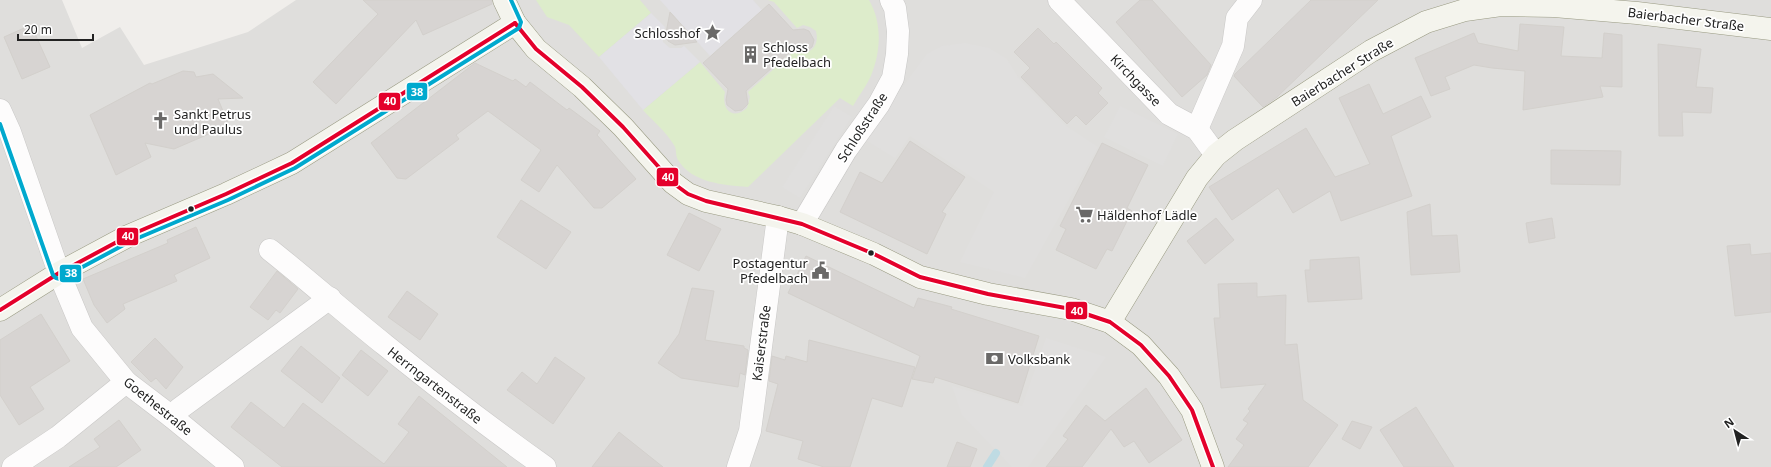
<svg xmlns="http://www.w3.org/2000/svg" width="1771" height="467" font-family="'Noto Sans',sans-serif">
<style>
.residential{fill:#dfdedc}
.grass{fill:#ddeccb}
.parking{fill:#e0dfde}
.plaza{fill:#e2e1e5}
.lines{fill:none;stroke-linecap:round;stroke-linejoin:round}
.stream{stroke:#bfdbe3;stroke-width:8}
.building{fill:#d7d4d2;stroke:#d3d0cc}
.street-casing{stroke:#c9c8c7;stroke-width:23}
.secondary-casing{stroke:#999a82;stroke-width:23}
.street{stroke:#fdfcfc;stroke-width:22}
.secondary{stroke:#f4f4ed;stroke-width:22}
.bus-1-casing{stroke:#fff;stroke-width:7}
.bus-2-casing{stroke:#fff;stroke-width:7}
.bus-1{stroke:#e4002b;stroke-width:4}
.bus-2{stroke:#00a9ce;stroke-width:4}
.bus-dot{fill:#222;stroke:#fff;stroke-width:1.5}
.labels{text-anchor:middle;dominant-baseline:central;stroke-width:3.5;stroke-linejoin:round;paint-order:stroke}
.street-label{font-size:13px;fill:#222;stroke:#fff}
.poi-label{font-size:13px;fill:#222;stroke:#fff;text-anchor:start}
.line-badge{stroke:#fff;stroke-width:1.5}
.badge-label{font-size:11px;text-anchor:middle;font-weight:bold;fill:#fff}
</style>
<rect width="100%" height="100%" fill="#f0eeeb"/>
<!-- residential -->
<polygon class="residential" points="0,0 62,0 82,48 120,27 144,65 248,32 296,0 1771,0 1771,467 0,467"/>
<!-- grass -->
<g class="grass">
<polygon points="536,0 640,0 651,13 599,57 569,25 547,17"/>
<path d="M768,0h101c13,22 12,50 3,73 -4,11 -13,22 -19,33l-13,-8 -92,89c-24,-2 -56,-4 -70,-27 -3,-5 -1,-11 -4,-15 -8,-13 -21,-24 -31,-35l57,-48 25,30c-4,17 7,29 22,16l3,-11 -2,-5 45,-40c16,4 27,-4 23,-21l-6,-4 -7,-2 -6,3 -23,-26z"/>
</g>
<!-- parking -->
<g class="parking">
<polygon points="965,43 989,48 1007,59 1019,79 1066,126 1098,147 1025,278 960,262 994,192 910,136 895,158 864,139 927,54 942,46"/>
<polygon points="834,106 852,117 800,198 782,187"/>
<polygon points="1120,106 1178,134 1163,166 1104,137"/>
<polygon points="1046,338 1106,357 1028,467 1012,467 962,415 952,386 1022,406"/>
</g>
<!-- plaza -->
<g class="plaza">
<polygon points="660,0 753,0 762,10 710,56"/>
<polygon points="651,13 665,27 662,33 663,42 670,48 681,48 684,46 700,62 643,110 599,57"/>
</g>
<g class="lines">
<!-- stream -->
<polyline class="stream" points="987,467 996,453"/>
</g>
<!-- building -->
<g class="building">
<polygon points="363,0 492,0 492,4 423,35 416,20 336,104 313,82 378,14"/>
<polygon points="1140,0 1152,0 1211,65 1207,75 1182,97 1116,22"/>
<polygon points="1311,0 1378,0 1277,97 1263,107 1234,76 1235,74"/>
<polygon points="769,4 793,30 804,29 809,31 814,40 813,44 812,47 806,51 791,51 746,91 748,104 742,110 735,111 727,105 726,100 728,89 703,63"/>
<polygon points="670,12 697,42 675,45 668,41 666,33"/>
<polygon points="1520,24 1564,27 1561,56 1602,58 1604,33 1622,35 1622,87 1600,86 1603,97 1523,110 1525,71 1492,68 1474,65 1445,77 1450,89 1431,96 1415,58 1474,33 1478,43 1518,51"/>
<polygon points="31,25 50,67 22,79 4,37"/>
<polygon points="1038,28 1054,44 1056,42 1102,88 1098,93 1108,103 1086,125 1076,115 1067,124 1021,77 1030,68 1014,52"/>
<polygon points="1658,44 1701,49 1696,87 1713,88 1711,113 1682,112 1683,136 1659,136"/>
<polygon points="475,63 513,81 515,79 526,87 530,82 567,110 569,108 600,131 597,135 636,179 602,208 594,208 557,165 539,192 521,180 541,150 488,111 456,135 459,139 406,179 397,178 371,143"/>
<polygon points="183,71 194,72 196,77 213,74 243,98 218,99 228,123 225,124 225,127 174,149 145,143 151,157 116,175 90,115 150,83 152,84"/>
<polygon points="1369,84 1383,114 1421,96 1431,117 1391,136 1412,196 1341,221 1330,191 1293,213 1278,188 1232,220 1209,187 1306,128 1335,177 1370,164 1339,98"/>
<polygon points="910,141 965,177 942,212 946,214 927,254 840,212 860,172 882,183"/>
<polygon points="1102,143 1148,165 1127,208 1132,211 1112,251 1107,249 1096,269 1056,250 1066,229 1060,226"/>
<polygon points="1551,150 1621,151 1620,185 1551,184"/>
<polygon points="521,200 571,232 546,269 497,237"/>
<polygon points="1430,204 1432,236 1457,235 1460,272 1411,275 1407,212"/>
<polygon points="689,213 721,229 699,271 667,255"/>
<polygon points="1216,218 1234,240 1205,264 1187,241"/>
<polygon points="1552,218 1555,238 1529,243 1526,223"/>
<polygon points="196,227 210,258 174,275 177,281 123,304 125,309 107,323 94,305 83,279 168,243 167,240"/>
<polygon points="1750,244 1751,255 1771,253 1771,312 1735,316 1727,246"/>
<polygon points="806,256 914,308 918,298 952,307 951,309 1039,336 1018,403 935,377 933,383 912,379 920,356 788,293"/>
<polygon points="1359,257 1362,299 1308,302 1305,270 1310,270 1310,260"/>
<polygon points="277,271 298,289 280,313 276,310 268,320 250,307"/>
<polygon points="1257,283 1257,297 1286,295 1285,345 1297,344 1303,400 1338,425 1308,467 1228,467 1244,445 1236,439 1248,423 1243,420 1250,411 1248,409 1266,384 1221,388 1214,318 1220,318 1218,284"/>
<polygon points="692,288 714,291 705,340 744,346 744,348 748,350 745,375 740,373 738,387 681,378 658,363 679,334"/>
<polygon points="407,291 438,314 420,340 388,317"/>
<polygon points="41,314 70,361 30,387 44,409 19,425 0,395 0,340"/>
<polygon points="155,338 183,367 166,389 156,378 151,382 131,362"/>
<polygon points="809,340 915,367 902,407 872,398 850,467 824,467 798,459 803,441 766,431 778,384 769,381 772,356 785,360 786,356 807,362"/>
<polygon points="301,346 340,378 322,403 281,371"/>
<polygon points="361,350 388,371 368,396 342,375"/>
<polygon points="555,357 585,378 553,424 507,390 522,372 537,384"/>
<polygon points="1146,388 1182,440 1149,463 1134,441 1124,447 1111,429 1082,467 1046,467 1068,439 1063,436 1086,405 1105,421"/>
<polygon points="419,396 507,467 282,467 231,427 251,402 284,428 303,403 384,464 409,432 398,424"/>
<polygon points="1416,407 1454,467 1404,467 1380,430"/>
<polygon points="119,420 141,450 116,467 69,467 100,447 94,439"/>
<polygon points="1352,421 1372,427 1360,449 1342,439"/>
<polygon points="619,432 663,467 592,467"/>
<polygon points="957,442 977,449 970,467 947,467"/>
</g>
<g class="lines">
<defs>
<g id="street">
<polyline points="1059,0 1169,114 1197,129 1216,155"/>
<polyline points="0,110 10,132 59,273 82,328 126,382 172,417 233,467"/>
<polyline points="1197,129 1233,46 1237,18 1251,0"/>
<polyline points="802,224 846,150 879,104 893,78 897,54 898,31 895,8 891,0"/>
<path d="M270,250c39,31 76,64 115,95 52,42 105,83 160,122"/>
<polyline points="172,417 179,409 330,298"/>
<polyline points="13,467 58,437 126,382"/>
<polyline points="738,467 750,431 778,217"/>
</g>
<g id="secondary">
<polyline points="504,0 515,23 536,49 582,87 623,127 673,183 688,194 706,201 778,217 802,224 874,254 920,277 988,294 1071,309 1110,322 1141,345 1169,376 1192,410 1213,467"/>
<polyline points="0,310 59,273 128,236 226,194 292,163 515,23"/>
<polyline points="1110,322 1197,178 1216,155 1235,140 1371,51 1426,22 1465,10 1501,5 1554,6 1637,13 1771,29"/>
</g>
</defs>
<!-- street casing -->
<use href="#street" class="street-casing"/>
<!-- secondary casing -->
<use href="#secondary" class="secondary-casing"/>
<!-- street -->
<use href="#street" class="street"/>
<!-- secondary -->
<use href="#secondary" class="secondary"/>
<defs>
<g id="bus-1">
<polyline points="515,23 536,49 582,87 623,127 673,183 688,194 706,201 802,224 874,254 920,277 988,294 1071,309 1110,322 1141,345 1169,376 1192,410 1213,467"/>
<polyline points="0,310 59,273 128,236 226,194 292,163 515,23"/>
</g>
<polyline id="bus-2" points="0,124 53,275 56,278 60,279 131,241 228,200 295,168 519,28 521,22 511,0"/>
</defs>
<!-- bus-1 casing -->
<use href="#bus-1" class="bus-1-casing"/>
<!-- bus-2 casing -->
<use href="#bus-2" class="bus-2-casing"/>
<!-- bus-1 -->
<use href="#bus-1" class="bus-1"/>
<!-- bus-2 -->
<use href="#bus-2" class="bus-2"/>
</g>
<!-- icons -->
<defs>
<symbol id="sight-bare" viewBox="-9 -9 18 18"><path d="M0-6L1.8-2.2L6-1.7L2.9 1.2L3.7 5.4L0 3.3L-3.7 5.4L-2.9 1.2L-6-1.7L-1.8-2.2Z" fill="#6a6968" stroke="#fff" stroke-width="2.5" paint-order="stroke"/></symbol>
<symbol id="building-bare" viewBox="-9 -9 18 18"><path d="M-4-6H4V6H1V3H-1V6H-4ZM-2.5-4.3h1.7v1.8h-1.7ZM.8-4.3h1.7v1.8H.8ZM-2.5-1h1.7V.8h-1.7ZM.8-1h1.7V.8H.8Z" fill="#6a6968" stroke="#fff" stroke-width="2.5" paint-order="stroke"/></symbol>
<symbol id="church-bare" viewBox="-9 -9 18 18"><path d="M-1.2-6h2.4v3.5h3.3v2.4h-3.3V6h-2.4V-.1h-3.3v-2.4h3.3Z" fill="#6a6968" stroke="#fff" stroke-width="2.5" paint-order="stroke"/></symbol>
<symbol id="supermarket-bare" viewBox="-9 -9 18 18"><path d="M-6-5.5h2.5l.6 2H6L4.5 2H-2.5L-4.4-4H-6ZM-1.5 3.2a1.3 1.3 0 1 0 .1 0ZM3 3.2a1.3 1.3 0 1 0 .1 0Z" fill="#6a6968" stroke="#fff" stroke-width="2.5" paint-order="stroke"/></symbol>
<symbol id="civic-bare" viewBox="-9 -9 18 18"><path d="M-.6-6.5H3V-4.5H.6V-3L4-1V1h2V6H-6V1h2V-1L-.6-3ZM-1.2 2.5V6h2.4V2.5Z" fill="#6a6968" stroke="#fff" stroke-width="2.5" paint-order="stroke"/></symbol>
<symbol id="bank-bare" viewBox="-9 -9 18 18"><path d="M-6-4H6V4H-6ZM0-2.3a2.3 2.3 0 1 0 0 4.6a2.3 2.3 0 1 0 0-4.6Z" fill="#6a6968" stroke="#fff" stroke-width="2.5" paint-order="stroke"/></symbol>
</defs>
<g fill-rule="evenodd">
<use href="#sight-bare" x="700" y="20" width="25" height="25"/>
<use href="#building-bare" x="738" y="42" width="25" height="25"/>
<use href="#church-bare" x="148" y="108" width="25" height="25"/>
<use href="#supermarket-bare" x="1072" y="202" width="25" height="25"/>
<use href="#civic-bare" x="808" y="258" width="25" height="25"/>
<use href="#bank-bare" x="982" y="346" width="25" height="25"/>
</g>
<!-- markers -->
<g class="bus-dot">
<circle cx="191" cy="209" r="3.5"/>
<circle cx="871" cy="253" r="3.5"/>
</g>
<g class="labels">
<!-- street labels -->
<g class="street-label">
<text transform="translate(1686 19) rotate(7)">Baierbacher Straße</text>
<text transform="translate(1342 72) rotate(-32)">Baierbacher Straße</text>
<text transform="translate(1136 80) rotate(46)">Kirchgasse</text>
<text transform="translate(862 127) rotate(-57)">Schloßstraße</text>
<text transform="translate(761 343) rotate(-83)">Kaiserstraße</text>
<text transform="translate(435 385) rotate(38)">Herrngartenstraße</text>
<text transform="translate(158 406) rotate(39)">Goethestraße</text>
</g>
<!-- poi labels -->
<g class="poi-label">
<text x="700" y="33" text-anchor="end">Schlosshof</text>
<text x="763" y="47">Schloss<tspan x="763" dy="15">Pfedelbach</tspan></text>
<text x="174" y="114">Sankt Petrus<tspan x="174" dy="15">und Paulus</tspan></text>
<text x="1097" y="215">Häldenhof Lädle</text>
<text x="808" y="263" text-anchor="end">Postagentur<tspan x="808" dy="15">Pfedelbach</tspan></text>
<text x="1008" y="359">Volksbank</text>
</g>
</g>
<g class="line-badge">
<rect x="406" y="82" width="22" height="19" rx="4" fill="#00a9ce"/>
<rect x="378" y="92" width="23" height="19" rx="4" fill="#e4002b"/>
<rect x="656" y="167" width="23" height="20" rx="4" fill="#e4002b"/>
<rect x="116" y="227" width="23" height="19" rx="4" fill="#e4002b"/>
<rect x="59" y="264" width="23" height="19" rx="4" fill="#00a9ce"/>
<rect x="1065" y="301" width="23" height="19" rx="4" fill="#e4002b"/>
</g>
<g class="badge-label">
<text x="417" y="96">38</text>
<text x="390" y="105">40</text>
<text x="668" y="181">40</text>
<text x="128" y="240">40</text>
<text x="71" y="277">38</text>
<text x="1077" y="315">40</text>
</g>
<!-- north arrow -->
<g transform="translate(1735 431) rotate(324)" stroke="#ffffff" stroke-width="3" paint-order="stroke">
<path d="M0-3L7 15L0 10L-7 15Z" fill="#222222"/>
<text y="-6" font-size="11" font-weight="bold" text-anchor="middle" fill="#222222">N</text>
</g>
<!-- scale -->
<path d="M18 34v6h75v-6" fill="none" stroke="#222222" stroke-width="2"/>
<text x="24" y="34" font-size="12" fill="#222222" stroke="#ffffff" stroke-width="3" paint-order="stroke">20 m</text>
</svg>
